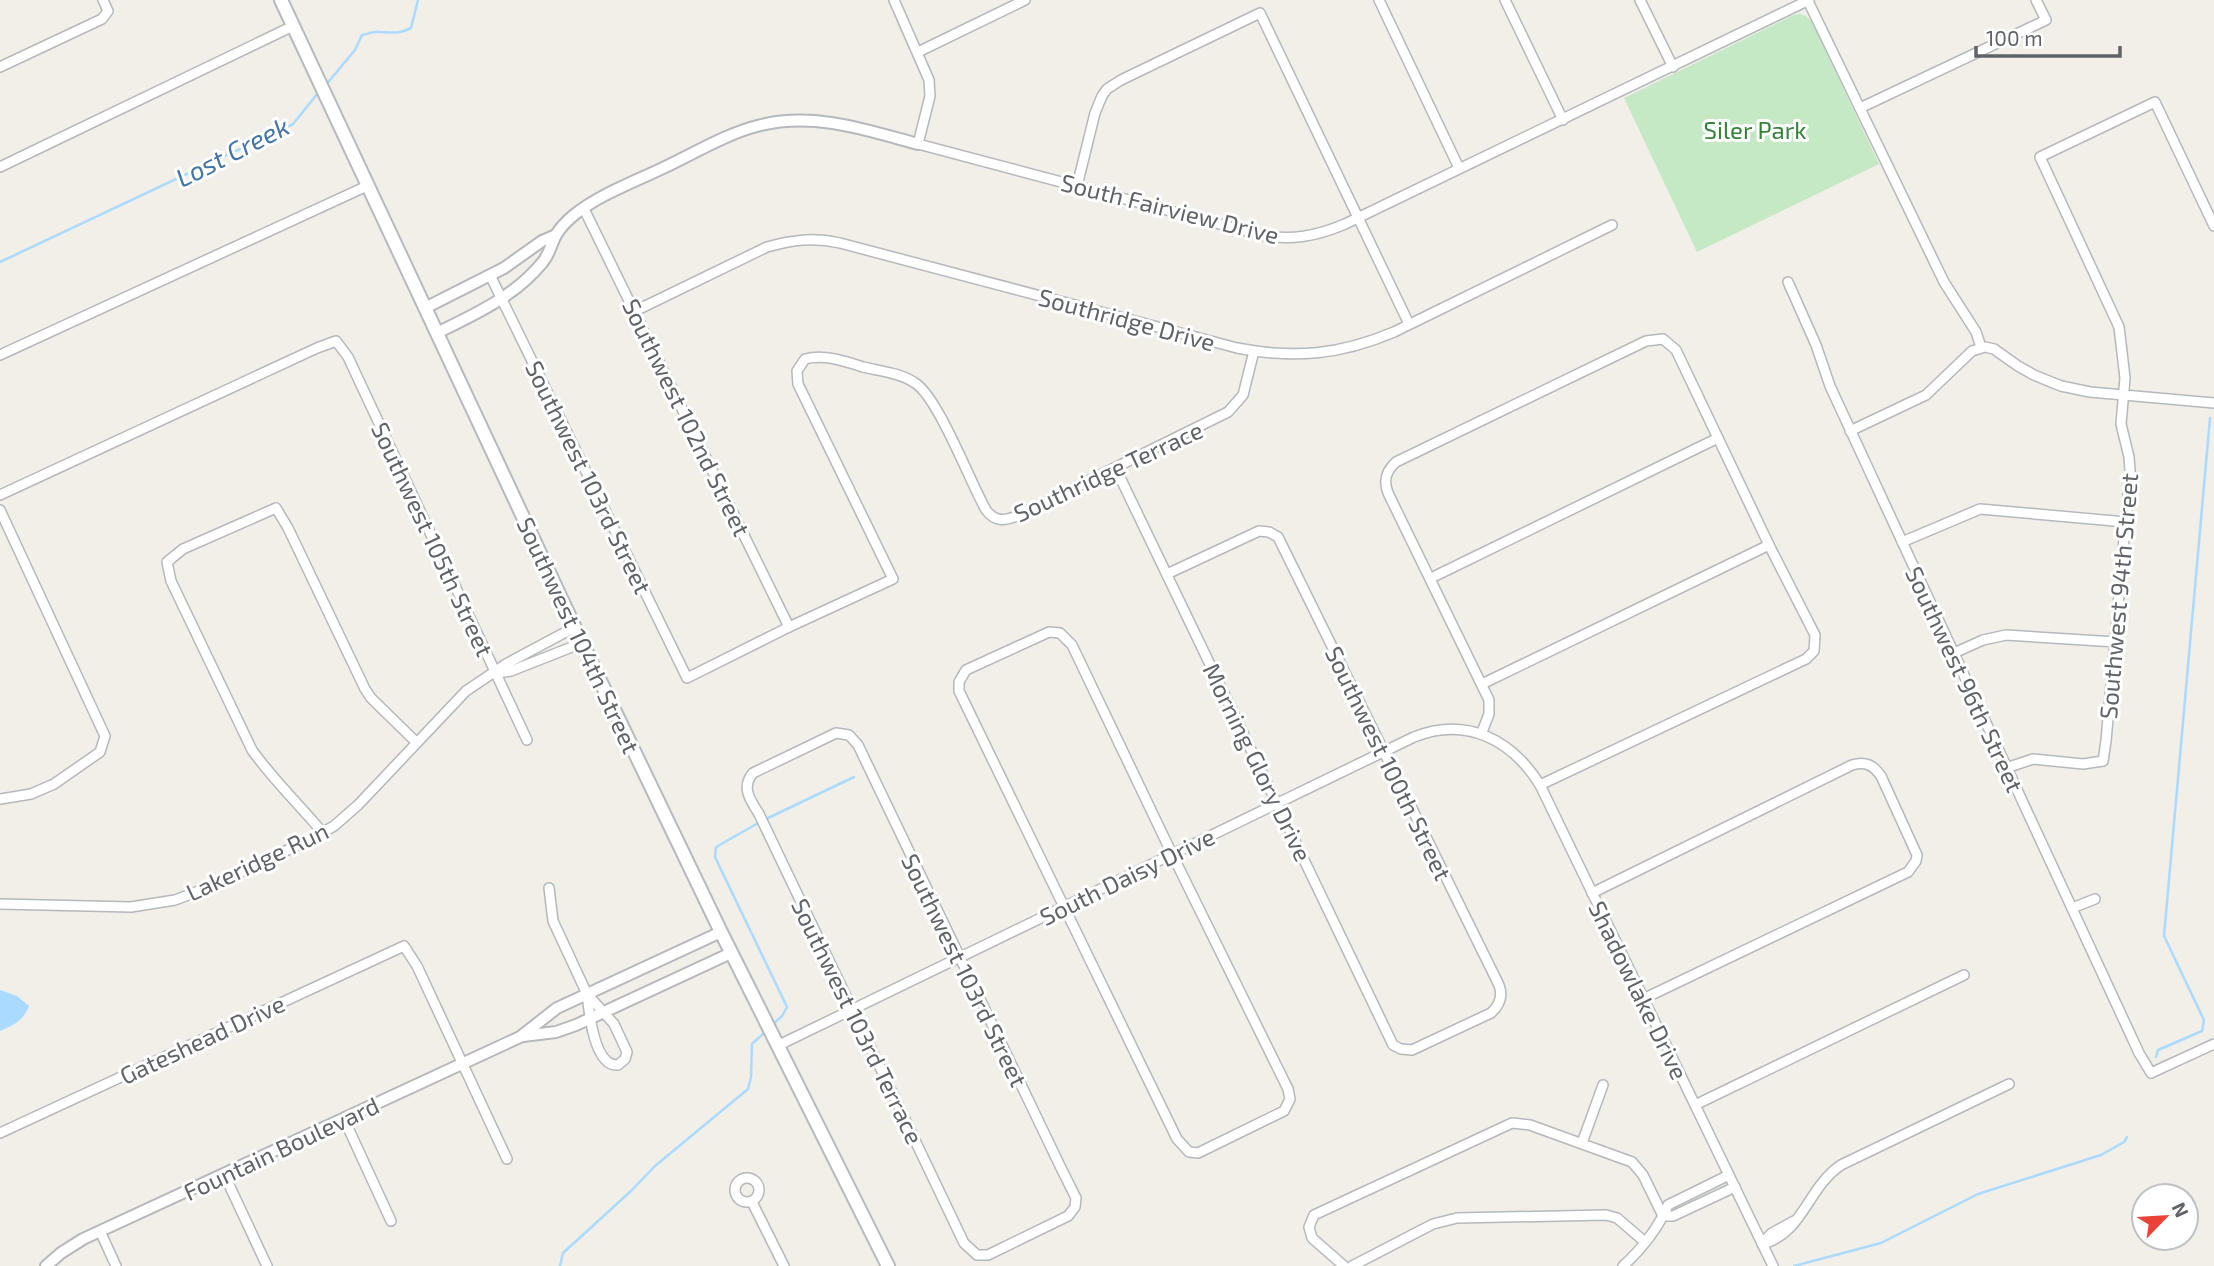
<svg xmlns="http://www.w3.org/2000/svg" width="2214" height="1266" font-family="'Exo 2',sans-serif">
<style>
.green{fill:#c5e8c5}
.water{fill:#aadaff}
.lines{fill:none;stroke-linecap:round;stroke-linejoin:round}
.stream{stroke:#aadaff;stroke-width:2.5}
.minor-casing{stroke:#b5b8bc;stroke-width:12}
.tertiary-casing{stroke:#b5b8bc;stroke-width:14}
.secondary-casing{stroke:#b6babf;stroke-width:16}
.minor{stroke:#fff;stroke-width:9}
.tertiary{stroke:#fff;stroke-width:10}
.secondary{stroke:#fff;stroke-width:12}
.labels{text-anchor:middle;dominant-baseline:central;stroke-width:6;stroke-linejoin:round;paint-order:stroke}
.park-label{font-size:24px;fill:#348238;stroke:#fff}
.street-label{font-size:24px;fill:#5f6368;stroke:#fff}
.water-label{font-size:26px;font-style:italic;fill:#4174aa;stroke:#fff}
</style>
<rect width="100%" height="100%" fill="#f1efe8"/>
<!-- green -->
<polygon class="green" points="1800,14 1806,16 1812,22 1879,164 1697,252 1624,98 1794,15"/>
<!-- water -->
<path class="water" d="M0,990l17,6 12,10c-5,14 -15,19 -29,25z"/>
<g class="lines">
<!-- stream -->
<g class="stream">
<path d="M325,86l30,-36 7,-15c5,-1 13,-4 18,-3 14,0 16,3 31,-4l7,-28"/>
<polyline points="0,262 293,124 318,93"/>
<polyline points="766,819 854,777"/>
<polyline points="760,822 716,847 715,857 787,1007 782,1016 773,1024"/>
<polyline points="2156,1057 2158,1050 2202,1031 2204,1020 2164,936 2210,418"/>
<polyline points="560,1266 563,1253 631,1191 655,1166 748,1089 751,1077 752,1044 766,1031"/>
<polyline points="1794,1266 1881,1243 1978,1194 2101,1155 2124,1142 2127,1137"/>
</g>
<defs>
<g id="minor">
<path d="M894,0l35,80 1,16 -12,48 343,91c30,6 56,1 84,-11l464,-224"/>
<polyline points="1379,0 1459,168"/>
<polyline points="1505,0 1563,120"/>
<polyline points="1640,0 1673,67"/>
<polyline points="1808,1 1944,282 1976,332 1981,347"/>
<polyline points="918,52 1025,0"/>
<polyline points="0,67 102,19 108,11 103,0"/>
<polyline points="1860,108 2046,20 2036,0"/>
<polyline points="0,167 293,26"/>
<polyline points="1077,186 1095,113 1102,96 1107,89 1121,80 1260,13 1409,324"/>
<polyline points="584,209 789,627"/>
<path d="M490,275l197,403 102,-51 104,-48 -95,-195 -1,-13 8,-12c19,-5 40,2 58,8 17,4 38,6 52,16 23,14 55,99 71,127 9,12 18,11 31,6l211,-104 15,-17 11,-44"/>
<polyline points="1788,282 1816,345 1830,386 2139,1053 2151,1073 2214,1044"/>
<path d="M635,311l132,-64c25,-7 46,-10 73,-4l397,105c57,11 103,7 157,-16l218,-107"/>
<polyline points="0,355 367,186"/>
<polyline points="1850,431 1926,395 1972,351 1985,347 1994,349 2018,366 2034,375 2061,386 2090,392 2214,403"/>
<path d="M1116,469l277,576 8,4 11,1 79,-37c9,-8 12,-17 8,-28l-221,-448 -9,-5 -10,-1 -92,43"/>
<polyline points="0,495 317,348 336,341 348,357 527,740"/>
<polyline points="0,510 105,736 100,752 54,784 31,794 0,799"/>
<polyline points="1902,542 1980,509 2126,522"/>
<polyline points="1431,578 1718,438"/>
<polygon points="1049,632 1060,633 1072,645 1172,854 1288,1089 1290,1099 1284,1111 1198,1153 1189,1152 1177,1139 959,691 959,682 966,670"/>
<polyline points="1954,653 1983,640 2006,635 2116,642"/>
<polyline points="497,673 511,671 582,643"/>
<polyline points="1482,684 1769,545"/>
<path d="M1482,732l7,-18v-14l-101,-207c-5,-13 -2,-22 8,-31l250,-121 17,-2 13,11 93,195 46,90 -1,16 -8,8 -266,126"/>
<path d="M836,733l13,2 9,10 203,423 15,30 -1,9 -7,9 -80,39h-11l-13,-12 -205,-429c-9,-14 -18,-27 -6,-41z"/>
<polyline points="2006,768 2033,759 2083,764 2103,761 2106,741 2130,471 2129,457 2121,424 2125,378 2119,327 2040,157 2155,102 2214,226"/>
<path d="M323,833c-23,-28 -50,-53 -71,-83l-81,-169 -4,-19 16,-13 93,-41 12,20 77,161 6,9 45,44"/>
<path d="M549,888l4,33 34,73 27,30 13,28 -2,7 -7,6c-24,2 -29,-53 -31,-71"/>
<path d="M1592,893l260,-128c14,-4 21,0 29,11l36,79 -1,6 -8,11 -265,127"/>
<polyline points="0,904 131,907 175,900 204,889 309,840 334,826 358,805 466,691 506,664 575,627"/>
<polyline points="2072,908 2095,899"/>
<path d="M777,1046l637,-309c53,-21 98,3 126,48l233,481"/>
<polyline points="1695,1105 1964,975"/>
<polyline points="344,1119 391,1221"/>
<polyline points="0,1133 404,946 417,966 507,1159"/>
<polyline points="1582,1143 1603,1085"/>
<polyline points="224,1174 267,1266"/>
<circle cx="747" cy="1190" r="12"/>
<polyline points="752,1202 784,1266"/>
<polyline points="1663,1216 1673,1216 1735,1187"/>
<polyline points="100,1231 116,1266"/>
<polyline points="1763,1242 1772,1233 1794,1221"/>
<path d="M1762,1244c41,-10 45,-56 79,-79l168,-81"/>
<polyline points="1344,1266 1312,1238 1309,1227 1314,1215 1512,1123 1530,1125 1632,1162 1643,1175 1663,1216"/>
<polyline points="1352,1266 1433,1224 1457,1218 1606,1215 1617,1218 1645,1242"/>
<path d="M1623,1266c18,-16 36,-39 45,-61l61,-30"/>
</g>
<g id="tertiary">
<polyline points="425,308 504,268 542,241 556,235"/>
<path d="M437,333c38,-19 77,-36 105,-70 8,-9 9,-19 14,-28 4,-7 12,-15 18,-20 26,-21 60,-33 89,-47 32,-15 64,-35 98,-43 54,-13 105,5 157,19"/>
<polyline points="523,1036 556,1032 576,1025 731,953"/>
<polyline points="46,1266 61,1253 83,1239 520,1037 557,1008 721,932"/>
</g>
<polyline id="secondary" points="281,0 582,643 721,932 888,1266"/>
</defs>
<!-- minor casing -->
<use href="#minor" class="minor-casing"/>
<!-- tertiary casing -->
<use href="#tertiary" class="tertiary-casing"/>
<!-- secondary casing -->
<use href="#secondary" class="secondary-casing"/>
<!-- minor -->
<use href="#minor" class="minor"/>
<!-- tertiary -->
<use href="#tertiary" class="tertiary"/>
<!-- secondary -->
<use href="#secondary" class="secondary"/>
</g>
<g class="labels">
<!-- park labels -->
<g class="park-label">
<text x="1755" y="129">Siler Park</text>
</g>
<!-- street labels -->
<g class="street-label">
<text transform="translate(1170 208) rotate(14)">South Fairview Drive</text>
<text transform="translate(1127 319) rotate(15)">Southridge Drive</text>
<text transform="translate(687 417) rotate(64)">Southwest 102nd Street</text>
<text transform="translate(1108 471) rotate(-25)">Southridge Terrace</text>
<text transform="translate(589 477) rotate(64)">Southwest 103rd Street</text>
<text transform="translate(433 539) rotate(65)">Southwest 105th Street</text>
<text transform="translate(2118 596) rotate(-85)">Southwest 94th Street</text>
<text transform="translate(579 635) rotate(65)">Southwest 104th Street</text>
<text transform="translate(1965 679) rotate(65)">Southwest 96th Street</text>
<text transform="translate(1258 762) rotate(64)">Morning Glory Drive</text>
<text transform="translate(1389 763) rotate(64)">Southwest 100th Street</text>
<text transform="translate(257 861) rotate(-25)">Lakeridge Run</text>
<text transform="translate(1127 876) rotate(-26)">South Daisy Drive</text>
<text transform="translate(965 970) rotate(64)">Southwest 103rd Street</text>
<text transform="translate(1639 990) rotate(64)">Shadowlake Drive</text>
<text transform="translate(858 1021) rotate(64)">Southwest 103rd Terrace</text>
<text transform="translate(202 1039) rotate(-25)">Gateshead Drive</text>
<text transform="translate(281 1148) rotate(-25)">Fountain Boulevard</text>
</g>
<!-- water labels -->
<g class="water-label">
<text transform="translate(232 151) rotate(-27)">Lost Creek</text>
</g>
</g>
<!-- north arrow -->
<g transform="translate(2165 1217) rotate(65)"><circle r="33" fill="#ffffff" stroke="#bfc1c3" stroke-width="2"/>
<path d="M0-5L12 26L0 18L-12 26Z" fill="#ea4335"/>
<text y="-10" font-size="19" font-weight="bold" text-anchor="middle" fill="#5f6368">N</text>
</g>
<!-- scale -->
<path d="M1976 46v10h144v-10" fill="none" stroke="#5f6368" stroke-width="3.5"/>
<text x="1986" y="46" font-size="21" fill="#5f6368" stroke="#ffffff" stroke-width="5" paint-order="stroke">100 m</text>
</svg>
